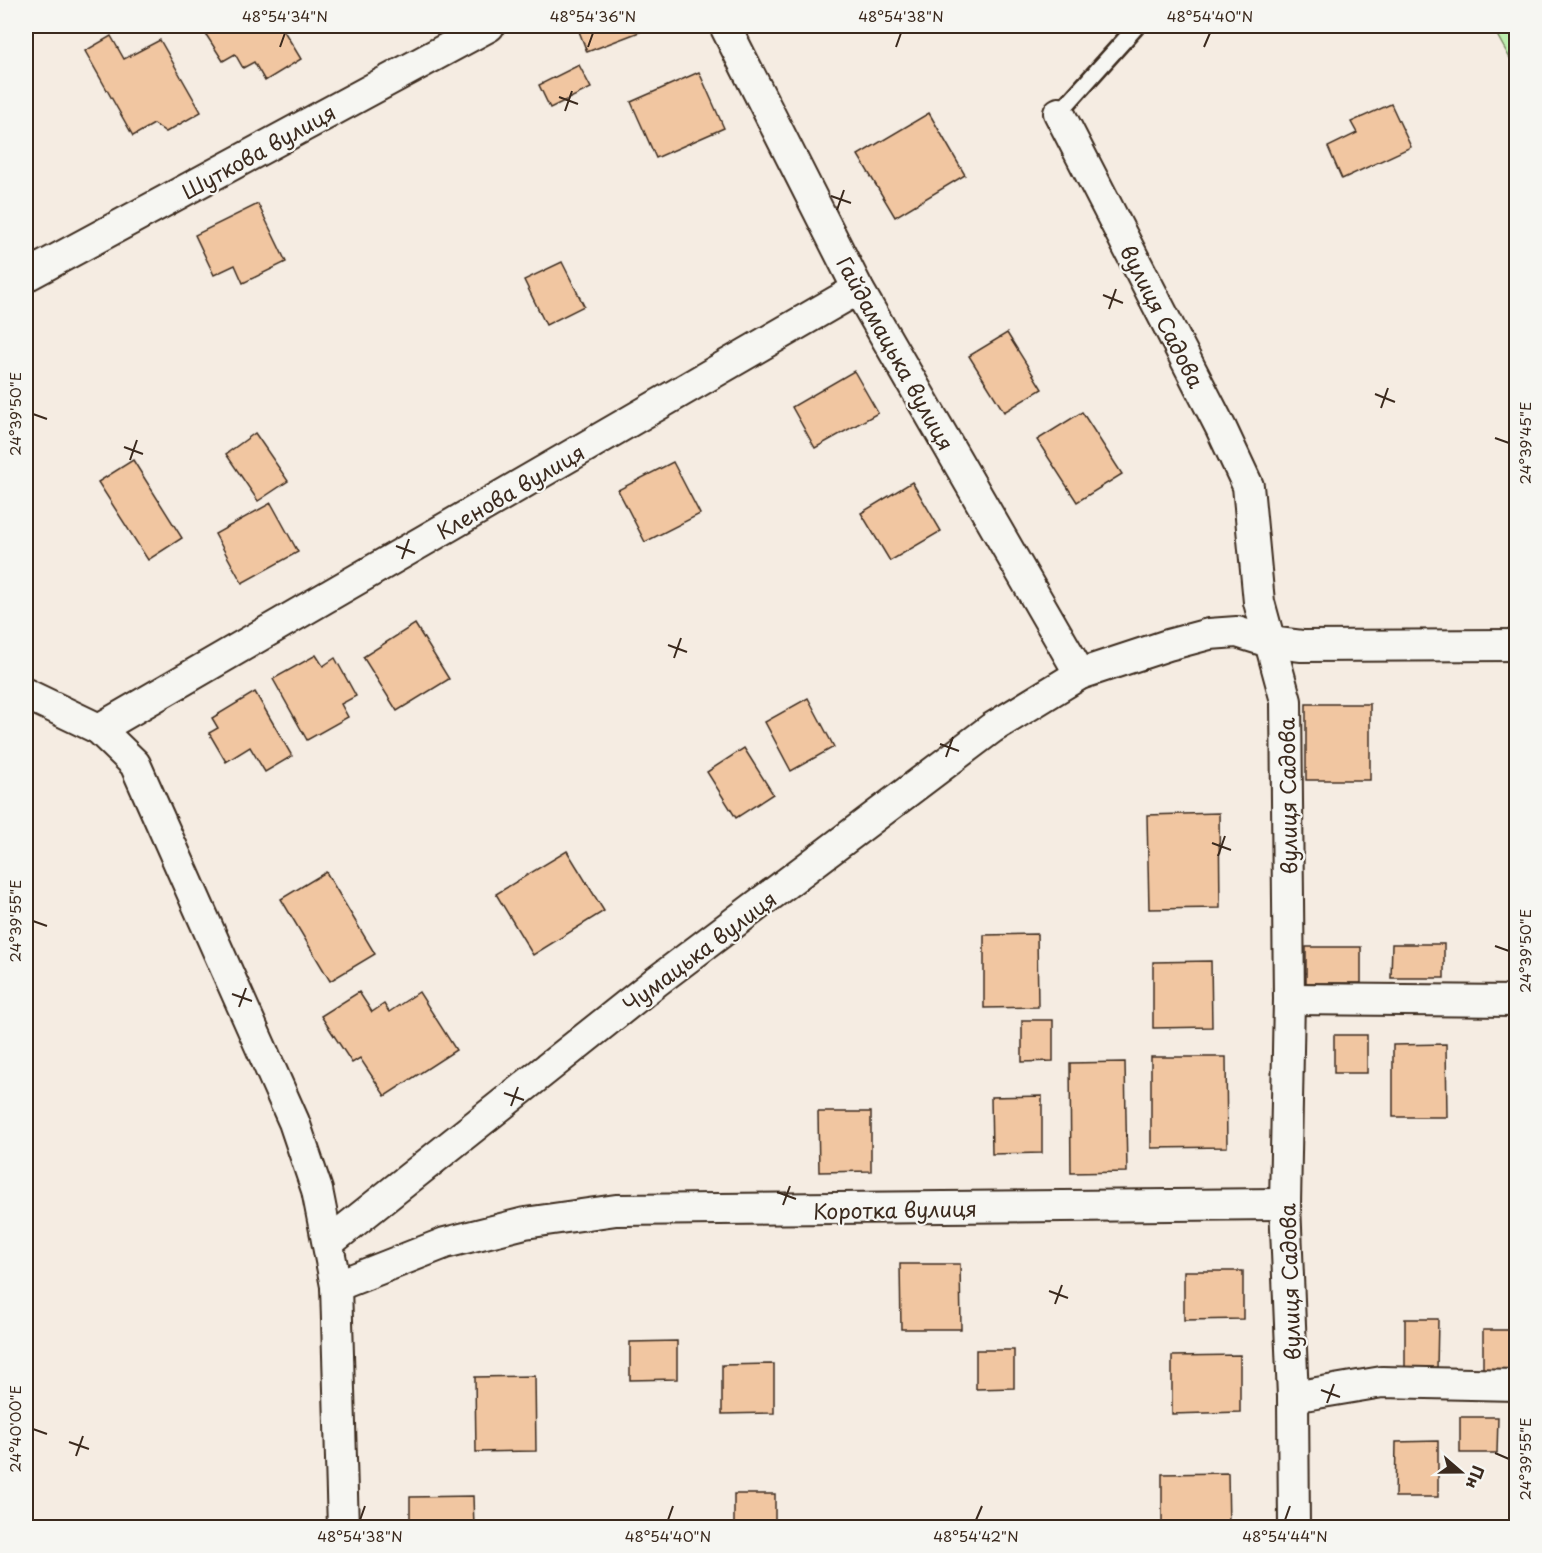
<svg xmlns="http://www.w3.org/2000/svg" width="1542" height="1553" font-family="'Playpen Sans',sans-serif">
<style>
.green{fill:#bdeeae;stroke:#7c8c66;stroke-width:1.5}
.building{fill:#f1c6a1;stroke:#3b2a1e;stroke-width:1.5}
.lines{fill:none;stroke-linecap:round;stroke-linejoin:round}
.service-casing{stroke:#3b2a1e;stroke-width:20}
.minor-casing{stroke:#3b2a1e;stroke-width:34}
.service{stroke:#f6f6f2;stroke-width:15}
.minor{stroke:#f6f6f2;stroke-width:30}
.ticks{fill:none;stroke:#3b2a1e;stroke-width:2}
.labels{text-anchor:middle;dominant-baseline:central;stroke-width:4.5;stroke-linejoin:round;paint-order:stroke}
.street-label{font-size:21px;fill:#3b2a1e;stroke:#f6f6f2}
.neatline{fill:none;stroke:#3b2a1e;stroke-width:2}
.ticks-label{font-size:15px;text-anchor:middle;fill:#3b2a1e}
</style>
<rect width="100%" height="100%" fill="#f5ece2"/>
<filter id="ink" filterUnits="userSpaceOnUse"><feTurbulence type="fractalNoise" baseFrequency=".0167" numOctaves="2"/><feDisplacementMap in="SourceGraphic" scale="12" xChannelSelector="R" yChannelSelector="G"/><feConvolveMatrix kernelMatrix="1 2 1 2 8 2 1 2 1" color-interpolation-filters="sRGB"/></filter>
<g filter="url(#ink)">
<!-- green -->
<polygon class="green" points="1492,26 1516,26 1516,69"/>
<!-- building -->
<g class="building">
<polygon points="217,26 281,26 301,59 265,81 254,62 243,68 235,54 223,61 205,33"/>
<polygon points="577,26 655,26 587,52"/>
<polygon points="111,36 124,59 160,40 201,112 166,132 154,124 133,136 85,51"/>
<polygon points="579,65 591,88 550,108 539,85"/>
<polygon points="699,72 724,128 656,158 631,102"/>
<polygon points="1391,104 1411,147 1342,179 1328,147 1357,133 1351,122"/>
<polygon points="929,113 965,175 895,217 858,155"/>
<polygon points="258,204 286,262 243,283 235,265 214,275 195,235"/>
<polygon points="562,262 584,306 546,325 524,280"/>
<polygon points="1007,333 1042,389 1004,412 969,356"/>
<polygon points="854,371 878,413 815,448 792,407"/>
<polygon points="1082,412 1122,474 1077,502 1037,440"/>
<polygon points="255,433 288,481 258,501 226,454"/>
<polygon points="133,460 182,538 148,560 98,482"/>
<polygon points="673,462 700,514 645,542 618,490"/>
<polygon points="912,482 941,531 890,561 861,513"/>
<polygon points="271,503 298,552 242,583 215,534"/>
<polygon points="415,624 449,679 397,711 363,657"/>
<polygon points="316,655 323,666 335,658 356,696 341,704 348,717 307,740 273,679"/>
<polygon points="255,692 292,756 265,772 250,747 226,762 209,733 218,728 212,718"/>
<polygon points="808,698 834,747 791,771 765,722"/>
<rect x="1306" y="704" width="64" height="76"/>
<polygon points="744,748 773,794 736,818 707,772"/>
<polygon points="1219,813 1220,908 1149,909 1147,815"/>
<polygon points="567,851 604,911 533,955 496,894"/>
<polygon points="326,872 375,954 330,981 281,899"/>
<polygon points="1037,934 1038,1007 984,1008 984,935"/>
<polygon points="1392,944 1444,944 1444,978 1391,978"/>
<rect x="1306" y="947" width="55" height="36"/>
<polygon points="1211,961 1212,1027 1153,1028 1153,962"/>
<polygon points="359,992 372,1012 384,1004 389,1012 419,992 456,1050 385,1096 360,1058 352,1063 321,1016"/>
<polygon points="1022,1020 1053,1020 1053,1061 1022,1062"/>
<rect x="1334" y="1035" width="33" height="38"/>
<polygon points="1446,1044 1447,1117 1393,1117 1393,1045"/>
<polygon points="1151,1057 1226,1057 1227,1147 1151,1148"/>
<polygon points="1125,1062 1127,1172 1071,1173 1070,1063"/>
<polygon points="1042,1096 1042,1153 992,1154 991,1097"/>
<polygon points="818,1112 871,1112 871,1171 819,1172"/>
<polygon points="900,1264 960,1264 961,1329 901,1329"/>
<polygon points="1184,1271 1243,1271 1243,1319 1184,1320"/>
<polygon points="1405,1319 1438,1319 1437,1369 1405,1369"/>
<rect x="1483" y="1330" width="33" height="39"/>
<polygon points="677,1341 677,1379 630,1380 630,1342"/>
<polygon points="976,1350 1014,1350 1014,1388 976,1389"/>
<polygon points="1240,1355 1240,1412 1172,1414 1172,1356"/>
<polygon points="774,1364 774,1413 722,1414 722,1365"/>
<polygon points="535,1376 536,1451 476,1452 475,1377"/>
<polygon points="1460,1417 1498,1417 1497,1453 1460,1453"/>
<polygon points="1438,1441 1438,1497 1395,1497 1396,1442"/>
<polygon points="1228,1473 1229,1528 1162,1528 1162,1474"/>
<rect x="734" y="1494" width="41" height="34"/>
<polygon points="473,1496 474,1528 410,1528 410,1497"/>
<polygon points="1322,1522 1375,1522 1374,1528 1322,1528"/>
</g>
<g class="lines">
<defs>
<polyline id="service" points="1059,113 1137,26"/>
<g id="minor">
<polyline points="725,26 858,289 1080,674"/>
<polyline points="1059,113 1221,428 1248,486 1259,602 1286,701 1289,999 1285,1204 1293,1397 1294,1528"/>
<polyline points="26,276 489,26"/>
<polyline points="26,694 99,729 135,764 294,1122 317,1190 336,1286 343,1528"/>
<polyline points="99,729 858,289"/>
<polyline points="1289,999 1516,1001"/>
<polyline points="328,1243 657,981 992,728 1080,674 1168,645 1209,634 1237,632 1269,642 1302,646 1516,645"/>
<polyline points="336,1286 445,1243 525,1223 616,1210 1285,1204"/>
<polyline points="1293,1397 1382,1382 1516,1385"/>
</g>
</defs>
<!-- service casing -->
<use href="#service" class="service-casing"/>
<!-- minor casing -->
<use href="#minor" class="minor-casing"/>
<!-- service -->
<use href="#service" class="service"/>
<!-- minor -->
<use href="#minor" class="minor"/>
</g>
</g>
<!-- ticks -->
<path class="ticks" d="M280,47l5,-14M588,47l5,-14M896,47l5,-14M1204,47l6,-14M559,97l19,7M565,111l7,-20M831,196l20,7M837,210l7,-20M1103,295l20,8M1109,309l7,-20M1375,394l20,8M1381,408l7,-20M33,414l14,5M1495,438l14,5M124,447l19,7M130,460l7,-20M396,546l19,7M402,559l7,-20M668,645l19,7M674,658l7,-20M940,744l19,7M946,757l7,-20M1212,843l19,7M1218,856l7,-20M33,921l14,5M1495,946l14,5M232,994l20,7M239,1007l7,-19M504,1093l20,7M511,1106l7,-19M777,1192l19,7M783,1205l7,-19M1049,1291l19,7M1055,1304l7,-19M1321,1390l19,7M1327,1403l7,-19M33,1429l14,5M69,1442l20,7M1495,1453l14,6M76,1456l7,-20M360,1520l5,-14M668,1520l5,-14M976,1520l6,-14M1285,1520l5,-14"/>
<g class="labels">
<!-- street labels -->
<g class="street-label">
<text transform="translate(258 151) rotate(-29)">Шуткова вулиця</text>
<text transform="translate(1163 316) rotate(63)">вулиця Садова</text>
<text transform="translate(896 353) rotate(61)">Гайдамацька вулиця</text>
<text transform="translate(510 491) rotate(-30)">Кленова вулиця</text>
<text transform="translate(1287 796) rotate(-91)">вулиця Садова</text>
<text transform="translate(699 951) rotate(-37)">Чумацька вулиця</text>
<text transform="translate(895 1209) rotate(-1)">Коротка вулиця</text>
<text transform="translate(1289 1282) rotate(-92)">вулиця Садова</text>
</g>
</g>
<!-- margin -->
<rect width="1542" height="1553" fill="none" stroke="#f6f6f2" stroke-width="66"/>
<!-- north arrow -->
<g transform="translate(1461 1472) rotate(110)" stroke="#f6f6f2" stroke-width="4.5" paint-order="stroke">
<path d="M0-4.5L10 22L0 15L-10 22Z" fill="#3b2a1e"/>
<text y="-9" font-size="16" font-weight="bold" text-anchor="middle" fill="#3b2a1e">Пн</text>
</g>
<rect x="33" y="33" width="1476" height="1487" class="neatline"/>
<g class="ticks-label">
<text x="285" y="22">48°54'34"N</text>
<text x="593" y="22">48°54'36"N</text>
<text x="901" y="22">48°54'38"N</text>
<text x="1210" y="22">48°54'40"N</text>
<text transform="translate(16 414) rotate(-90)" y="5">24°39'50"E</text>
<text transform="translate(1526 443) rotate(-90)" y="5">24°39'45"E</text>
<text transform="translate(16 921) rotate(-90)" y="5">24°39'55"E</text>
<text transform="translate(1526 951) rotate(-90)" y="5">24°39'50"E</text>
<text transform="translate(16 1429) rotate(-90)" y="5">24°40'00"E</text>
<text transform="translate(1526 1459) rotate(-90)" y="5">24°39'55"E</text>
<text x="360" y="1542">48°54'38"N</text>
<text x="668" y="1542">48°54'40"N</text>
<text x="976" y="1542">48°54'42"N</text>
<text x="1285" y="1542">48°54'44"N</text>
</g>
</svg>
